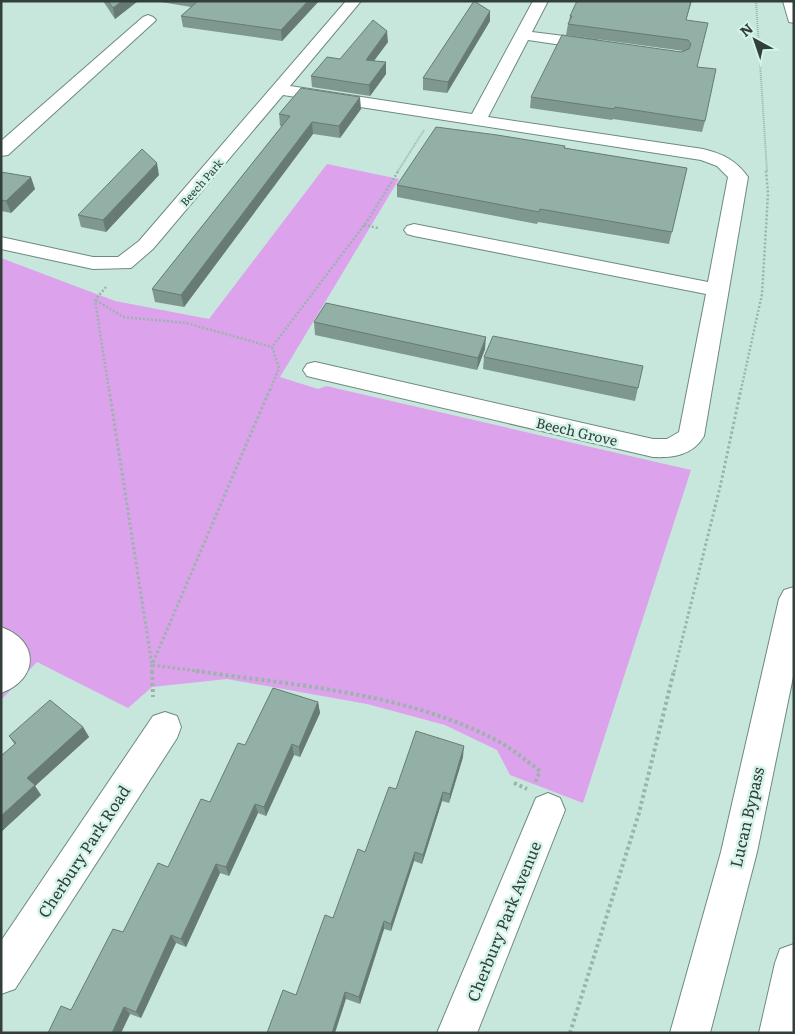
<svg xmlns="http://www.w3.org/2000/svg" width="795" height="1034" font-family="Literata,serif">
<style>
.green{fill:#dca2eb}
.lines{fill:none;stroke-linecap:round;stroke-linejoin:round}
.minor-casing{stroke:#6e8a80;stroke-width:2}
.highway-casing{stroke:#6e8a80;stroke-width:2}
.path-far3{stroke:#9bb4ab;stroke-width:2;stroke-dasharray:1 1;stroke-linecap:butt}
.path-far2{stroke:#9bb4ab;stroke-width:2.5;stroke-dasharray:2 2;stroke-linecap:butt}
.path-far1{stroke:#9bb4ab;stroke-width:3;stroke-dasharray:2.5 2.5;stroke-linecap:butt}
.path{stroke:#9bb4ab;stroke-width:4;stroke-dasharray:3 3;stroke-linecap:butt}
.minor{fill:#fff;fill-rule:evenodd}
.highway{fill:#fff;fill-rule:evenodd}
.wall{fill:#7e978f}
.shaded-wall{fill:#677b74}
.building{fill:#93b0a6;stroke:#677b74}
.labels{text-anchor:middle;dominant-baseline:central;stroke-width:5;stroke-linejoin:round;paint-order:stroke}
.far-street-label{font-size:11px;fill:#333f3b;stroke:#d5f4e9}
.street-label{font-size:14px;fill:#333f3b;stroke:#d5f4e9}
.near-street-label{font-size:16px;fill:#333f3b;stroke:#d5f4e9}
</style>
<rect width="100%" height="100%" fill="#c8e7dc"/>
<!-- green -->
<polygon class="green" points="327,164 399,179 280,377 318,389 326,386 691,470 583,803 510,775 497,750 445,725 367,704 227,679 152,687 128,708 37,662 1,700 1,258 115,301 209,319"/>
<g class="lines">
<defs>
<g id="minor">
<path d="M346,1h15l-71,85 182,28 61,-113h15l-16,31 64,8 6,2 2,3 -2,3 -6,2 -68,-10 -40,77 215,32c20,5 33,11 45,28l-44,259c-11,19 -31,22 -51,21l-338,-79 -8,-2 -4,-6 4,-6 8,-2 338,77h14l12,-7 27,-138 -292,-58 -7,-2 -3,-4 3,-4 7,-2 294,58 20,-105 -11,-11 -16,-6 -418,-65 -130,154 -22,19 -38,1 -92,-20v-12l92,20h25l21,-16z"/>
<polygon points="148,15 153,17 156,20 153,23 8,155 1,156 1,141 143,17"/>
<path d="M1,627c39,14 38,52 0,66z"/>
<polygon points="165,712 177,716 181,727 177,738 15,989 1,994 1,941 153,716"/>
<polygon points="548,793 560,798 565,810 477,1033 437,1033 536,798"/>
</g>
<g id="highway">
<polygon points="783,1 794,1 794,23 789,22"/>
<polygon points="794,587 794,672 757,852 710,1033 670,1033 721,852 779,599 784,590"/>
<polygon points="794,944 794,1033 759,1033 775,963 780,949"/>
</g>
</defs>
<!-- minor casing -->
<use href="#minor" class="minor-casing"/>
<!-- highway casing -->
<use href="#highway" class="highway-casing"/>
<!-- path-far3 -->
<g class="path-far3">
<polyline points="756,1 767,171"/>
<polyline points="398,171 424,130"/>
</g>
<!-- path-far2 -->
<g class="path-far2">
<polyline points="364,225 378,228"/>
<polyline points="106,287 95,300 109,390"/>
<polyline points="96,300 123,317 186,323 272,347"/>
<polyline points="270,390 279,368 272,347 368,220 399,170"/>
<polyline points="741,390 762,294 768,194 766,170"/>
</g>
<!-- path-far1 -->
<g class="path-far1">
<polyline points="109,389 152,665 205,672"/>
<polyline points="152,672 152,665 270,389"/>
<polyline points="674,672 721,483 741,389"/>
</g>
<!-- path -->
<g class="path">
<polyline points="152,671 153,697"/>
<path d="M196,671c96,14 201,21 290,64 20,9 37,23 54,36l-5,12"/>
<polyline points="514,783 527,789"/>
<polyline points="570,1033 639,813 674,671"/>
</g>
<!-- minor -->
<use href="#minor" class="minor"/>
<!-- highway -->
<use href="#highway" class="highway"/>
</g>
<!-- wall -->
<g class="wall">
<polygon points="103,1 138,1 115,19"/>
<polygon points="155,1 319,1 282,41 183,27 181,16 191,7"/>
<polygon points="692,1 686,20 697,67 705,121 702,132 613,119 612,120 530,108 531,97 684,51 566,35 568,24 569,21 570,16"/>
<polygon points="490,11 490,21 447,93 423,90 423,78"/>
<polygon points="388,42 374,61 386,74 370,96 312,87 311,76 340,59"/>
<polygon points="361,109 340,138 313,134 184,307 155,302 152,289 282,126 280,126 279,114"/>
<polygon points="565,146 564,148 687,168 669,244 538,222 537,224 397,197 397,185"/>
<polygon points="1,172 35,189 11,213 1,211"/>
<polygon points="159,175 106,232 81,227 78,215"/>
<polygon points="314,322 485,349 477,370 315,335"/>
<polygon points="484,357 643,366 635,401 483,369"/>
<polygon points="318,702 320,713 300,757 294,755 266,816 258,813 229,876 220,873 186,947 176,943 141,1018 130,1014 121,1033 48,1033 71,1010 123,932 168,867 210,802"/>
<polygon points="83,727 89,737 35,786 41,795 1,832 1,756 15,745 9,736"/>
<polygon points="463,757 449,803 442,801 422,864 414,861 391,931 384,929 360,1004 346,999 296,995 396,789"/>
</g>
<!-- shaded-wall -->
<g class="shaded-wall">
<polygon points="122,1 138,1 115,19 113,8"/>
<polygon points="308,1 319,1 282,41 281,30"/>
<polygon points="490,11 490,21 447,93 448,82"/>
<polygon points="387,31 388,42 366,71 366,60"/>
<polygon points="386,62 386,74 370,96 369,85"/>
<polygon points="360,97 361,109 340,138 339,126"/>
<polygon points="312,122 313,134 184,307 181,295"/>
<polygon points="157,163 159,175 106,232 103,220"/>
<polygon points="31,177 35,189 11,213 6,201"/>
<polygon points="486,337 485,349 477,370 478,358"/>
<polygon points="318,702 320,713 300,757 299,747"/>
<polygon points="83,727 89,737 35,786 41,795 1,832 1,816 27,778"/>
<polygon points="292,744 294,755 266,816 264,807"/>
<polygon points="464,746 463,757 449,803 450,794"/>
<polygon points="443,792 442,801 422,864 423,855"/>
<polygon points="255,804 258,813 229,876 226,867"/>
<polygon points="415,852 414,861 391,931 391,924"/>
<polygon points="216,864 220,873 186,947 181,939"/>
<polygon points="384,921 384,929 360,1004 359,997"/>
<polygon points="171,935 176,943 141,1018 136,1012"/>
<polygon points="345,992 346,999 335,1033 332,1033"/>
<polygon points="124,1007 130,1014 121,1033 112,1033"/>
</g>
<!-- building -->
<g class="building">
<polygon points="108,1 122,1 113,8"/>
<polygon points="198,1 308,1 281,30 181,16"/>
<polygon points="474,1 490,11 448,82 423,78"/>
<polygon points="577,1 691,1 686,20 708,23 697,67 716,69 705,121 615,107 614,109 531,97 562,35 681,52 689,49 691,44 688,40 568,24 572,16 570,16"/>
<polygon points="373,20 387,31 366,60 386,62 369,85 311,76 327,57 340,59"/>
<polygon points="301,88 360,97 339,126 312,122 181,295 152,289 290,116 279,114"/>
<polygon points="436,127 497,135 565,146 564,148 687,168 672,232 540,209 539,212 397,185"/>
<polygon points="142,149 157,163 103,220 78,215"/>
<polygon points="1,172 31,177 6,201 1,200"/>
<polygon points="326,303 486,337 478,358 314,322"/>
<polygon points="493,336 643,366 638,388 484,357"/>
<polygon points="273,688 318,702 299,747 292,744 264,807 255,804 226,867 216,864 181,939 171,935 136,1012 124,1007 112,1033 48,1033 61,1006 71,1010 113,929 123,932 158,863 168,867 201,799 210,802 238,743 245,745"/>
<polygon points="50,700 83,727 27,778 35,785 1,816 1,756 16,743 9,736"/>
<polygon points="416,731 464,746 450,794 443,792 423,855 415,852 391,924 384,921 359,997 345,992 332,1033 267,1033 283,990 296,995 325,915 333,918 358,849 365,852 389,787 396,789"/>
</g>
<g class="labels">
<!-- far-street labels -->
<g class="far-street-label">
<text transform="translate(201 182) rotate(-49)">Beech Park</text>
</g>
<!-- street labels -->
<g class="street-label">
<text transform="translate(577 431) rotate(13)">Beech Grove</text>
</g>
<!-- near-street labels -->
<g class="near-street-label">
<text transform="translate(746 817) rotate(-77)">Lucan Bypass</text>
<text transform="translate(83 851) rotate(-57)">Cherbury Park Road</text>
<text transform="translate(503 921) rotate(-68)">Cherbury Park Avenue</text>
</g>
</g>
<!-- border -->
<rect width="795" height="1034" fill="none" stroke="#333f3b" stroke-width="5"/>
<!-- north arrow -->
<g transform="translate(755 40) rotate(320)" stroke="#d5f4e9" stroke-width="4" paint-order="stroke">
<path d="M0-4L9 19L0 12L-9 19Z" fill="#333f3b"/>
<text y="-8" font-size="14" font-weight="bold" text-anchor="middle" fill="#333f3b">N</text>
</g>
</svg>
